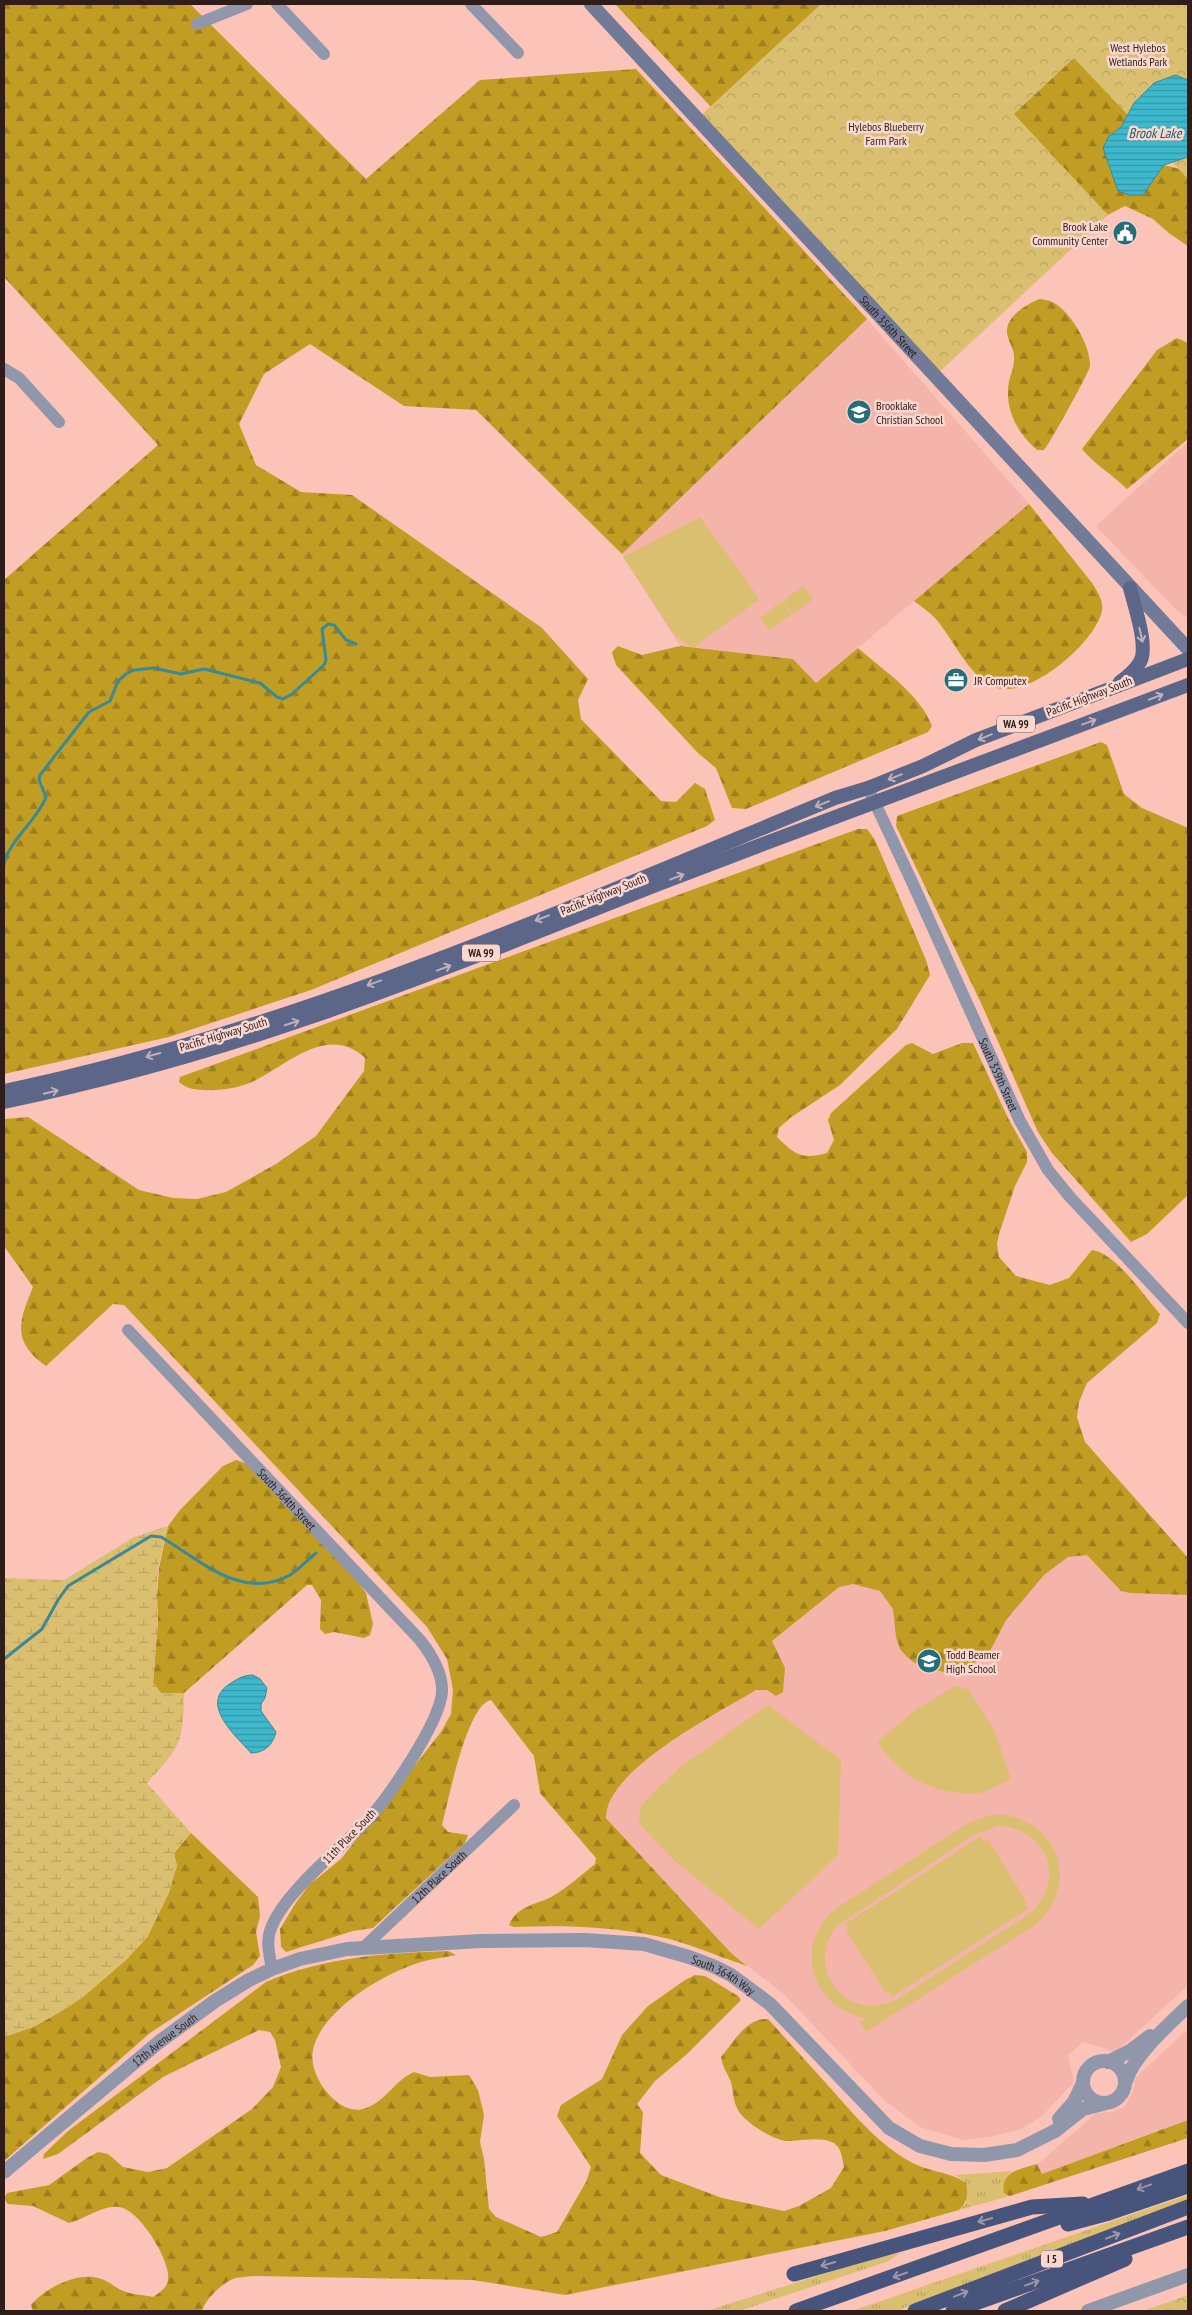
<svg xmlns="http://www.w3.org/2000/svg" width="1192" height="2315" font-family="'PT Sans Narrow',sans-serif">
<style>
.built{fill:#f4b4a9}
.grass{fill:url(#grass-tufts)}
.forest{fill:url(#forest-firs)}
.wetland{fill:url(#wetland-marsh)}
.park{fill:url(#park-crowns)}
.garden{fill:#dabf71;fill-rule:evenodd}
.water{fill:url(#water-rules);stroke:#398996}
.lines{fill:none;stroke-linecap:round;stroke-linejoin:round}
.stream{stroke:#398996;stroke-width:3}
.minor{stroke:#9197ab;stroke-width:12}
.tertiary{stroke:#9197ab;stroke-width:14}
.secondary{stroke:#717a97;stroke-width:14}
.primary{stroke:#5b6688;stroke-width:14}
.motorway{stroke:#47547b;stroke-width:15}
.oneway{stroke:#c2afb7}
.oneway2{stroke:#a096a6}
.labels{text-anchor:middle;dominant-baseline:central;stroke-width:5;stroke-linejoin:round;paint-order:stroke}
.shield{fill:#f9d7d0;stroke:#6c544f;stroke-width:1}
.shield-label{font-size:11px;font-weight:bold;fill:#301c18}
.park-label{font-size:12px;fill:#312b17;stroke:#f9d7d0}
.poi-label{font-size:12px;fill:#301c18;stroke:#f9d7d0;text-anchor:start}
.street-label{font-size:12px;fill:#301c18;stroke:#f9d7d0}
.water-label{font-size:14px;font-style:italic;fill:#1b5d68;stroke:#f9d7d0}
</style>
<defs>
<pattern id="grass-tufts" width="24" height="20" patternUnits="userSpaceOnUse" patternTransform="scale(1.25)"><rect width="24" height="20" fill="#dabf71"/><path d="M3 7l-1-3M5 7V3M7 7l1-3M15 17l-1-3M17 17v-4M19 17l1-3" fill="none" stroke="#bba461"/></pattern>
<pattern id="forest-firs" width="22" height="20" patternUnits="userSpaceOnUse" patternTransform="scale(1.25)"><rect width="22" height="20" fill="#c29d23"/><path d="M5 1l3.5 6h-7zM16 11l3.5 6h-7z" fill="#9e7f1d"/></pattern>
<pattern id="wetland-marsh" width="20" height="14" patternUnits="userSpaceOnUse" patternTransform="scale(1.25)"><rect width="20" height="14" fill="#dabf71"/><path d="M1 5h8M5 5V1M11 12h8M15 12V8" fill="none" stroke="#bba461"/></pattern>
<pattern id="park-crowns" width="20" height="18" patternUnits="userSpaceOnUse" patternTransform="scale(1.25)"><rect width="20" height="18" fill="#dabf71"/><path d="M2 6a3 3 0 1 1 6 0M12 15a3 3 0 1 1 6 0" fill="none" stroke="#bba461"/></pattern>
<pattern id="water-rules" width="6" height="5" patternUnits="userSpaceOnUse" patternTransform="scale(1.25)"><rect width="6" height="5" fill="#3db8cc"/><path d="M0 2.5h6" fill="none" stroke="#3495a5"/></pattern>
</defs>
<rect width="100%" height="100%" fill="#fcc3b8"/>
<!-- built -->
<g class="built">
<polygon points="867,319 1029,504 816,683 793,659 680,646 622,554"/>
<polygon points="1188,442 1188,618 1176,610 1096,526"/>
<polygon points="1007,1355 1188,1558 1188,1985 1116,2052 1083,2042 1068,2055 1074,2082 1042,2116 1021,2129 990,2137 963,2140 920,2127 884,2100 785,1995 731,1953 557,1764"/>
<polygon points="1188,2029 1188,2120 1042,2174 1037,2165 1096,2113 1112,2112 1125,2106 1133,2092 1135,2078"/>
</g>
<!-- grass -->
<g class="grass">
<polygon points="1012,2171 1006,2177 1004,2193 1010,2196 959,2210 966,2203 966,2183 955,2175"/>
<polygon points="1188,2195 1188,2200 896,2311 852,2311"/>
<polygon points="900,2253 889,2261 739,2311 706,2311 877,2257"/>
</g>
<!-- forest -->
<g class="forest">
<polygon points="4,4 190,4 366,179 480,80 636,69 867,319 622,554 476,410 404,406 310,344 264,374 239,424 256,465 301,492 352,495 542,628 588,679 578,700 581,719 661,801 676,802 695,783 705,789 715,820 707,826 311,990 169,1037 4,1074 4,580 158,445 4,277"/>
<polygon points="615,4 1148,4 1134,103 1121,127 1109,136 1143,195 1164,165 1188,171 1188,246 1170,234 1153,219 1125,206 1083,228 858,265"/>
<path d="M1040,299c4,1 9,1 12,3 18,8 39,44 38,64 0,5 -41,79 -46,84h-7c-20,-17 -33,-42 -28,-69 2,-7 5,-14 5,-22 1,-10 -6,-17 -7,-26 -2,-16 21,-30 33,-34z"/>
<path d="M1177,338l11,5v96l-61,50c-15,-15 -32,-24 -45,-40l75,-99z"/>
<path d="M1029,504l63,79c5,8 12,18 10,28 -7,32 -74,90 -108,76 -25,-10 -41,-49 -59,-69 -6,-6 -14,-12 -21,-17z"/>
<path d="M618,646l24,9 38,-9 113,13 23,24 42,-35c26,23 61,45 74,78l-4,6 -182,77 -14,-1 -16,-40 -18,-15 -82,-88 -4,-13z"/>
<polygon points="1101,742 1107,745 1124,794 1142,808 1188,828 1188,1195 1147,1234 1131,1242 1052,1153 1038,1132 981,1003 896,826 897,816"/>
<path d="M858,829h9l8,11 51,120 4,15 -33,54 -57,56 -50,33 -11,10 -2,9c18,18 25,23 50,16l7,-13 -6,-20 3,-7 75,-68 6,-2 21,11 29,-11h11l35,75 19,34v10l-12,24 -16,48 -2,10 2,13 17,19 34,9 19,-7 23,-28c25,4 51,45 68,64l-3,9 -70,60 -8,19 -2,15 8,25 103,116v37l-58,-2 -9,-2 -34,-36 -19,2 -24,18 -38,45 -18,35 -34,19 -34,-7 -13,-10 -7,-8 -4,-12 -3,-28 -13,-18 -27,-7 -14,3 -67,54 13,27 -2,24 -7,4 -9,-6h-11c-38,23 -151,80 -150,128l125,135 16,13c-30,-10 -61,-24 -91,-30 -46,-10 -96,-11 -142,-9l-5,-2c8,-19 26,-20 42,-28 15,-8 30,-22 44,-33l1,-6 -56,-65 -6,-37 -43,-56c-24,4 -43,102 -49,125l6,7 20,3 -3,8 -92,85 -20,3 -67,21 -5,-5 -1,-18 15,-25 14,-19 32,-26 100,-127 10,-18 2,-24 -6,-31 -20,-32 -303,-322 -11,-1 -67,62c-35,-25 -27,-45 -13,-79l-29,-41v-127l24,-2 111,73 34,8 24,1 29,-7 50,-28 40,-28 48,-65 1,-13c-36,-34 -76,5 -109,22 -15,8 -36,11 -53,10 -10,-1 -16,-1 -24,-8l1,-5z"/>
<polygon points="236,1460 248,1464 349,1570 366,1593 373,1624 370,1635 364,1638 334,1632 325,1634 320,1629 321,1600 312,1585 307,1585 184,1693 161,1693 153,1683 158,1621 157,1597 159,1568 168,1526 180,1510 223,1466"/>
<polygon points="191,1833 258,1897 260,1916 256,1932 260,1956 253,1965 150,2033 4,2161 4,2037 33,2027 60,2012 83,1997 127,1959 148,1936 177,1866 174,1853"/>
<path d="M448,1951l8,4c-13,3 -28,4 -41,9 -35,12 -94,47 -102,86 -6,25 26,69 53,58 20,-7 29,-28 48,-36l16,5 39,-2 9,15 6,25 -4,27 4,17 5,50 7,8 45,20 16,-5 29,-50 5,-15 -34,-51 4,-11 41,-26 20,-44 26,-29 37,-26 10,-5 10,1 33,20 3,4 -55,55 -31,26 -18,23 6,8 -3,41 21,22 61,23 62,13 15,-5 32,-18 13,-21c-2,-9 -2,-18 -10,-24 -13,-7 -32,-2 -46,-2 -14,0 -46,-20 -51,-33 -4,-8 -4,-18 -6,-26 -4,-10 -8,-13 -10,-25 13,-15 25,-39 47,-38 22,24 43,48 65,72 22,25 46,53 76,70 18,11 40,10 57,22 2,12 2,18 -7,27l-74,21 -320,64 -92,-15 -220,-4c-6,1 -15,1 -20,3 -12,5 -28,21 -31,32h-169l-2,-6c13,-16 45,-33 67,-27 10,2 18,11 28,14 8,3 19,3 27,5 6,-4 14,-9 15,-17 3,-19 -26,-65 -45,-72 -17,-6 -37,11 -54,15l-36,-17 -25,-2 -4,-5 3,-6 42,-8 38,-27 11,-6 10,2 15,13 25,5 19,-4 85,-59 21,-22 8,-20 -6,-27 -5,-8 -11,-2 -96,47 -105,77 -15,5 1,-5 24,-23 198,-149c58,-25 120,-29 182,-31z"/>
<path d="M1188,2120v18l-178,58 -6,-3c-4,-22 17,-24 33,-29l5,10z"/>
</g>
<!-- wetland -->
<path class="wetland" d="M168,1526l-10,42 -1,29 1,24 -5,62 8,10h23c-1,51 -3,53 -37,90l44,50 -17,20 3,13 -8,27 -21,43 -21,23 -44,38 -23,15 -27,15 -29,10v-459l60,2 70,-43z"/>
<!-- park -->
<g class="park">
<polygon points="821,4 1188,4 1188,179 1074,58 1014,114 1108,215 935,376 698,118"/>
<polygon points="1188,2295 1188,2311 1143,2311"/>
</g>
<!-- garden -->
<g class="garden">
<polygon points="700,517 758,597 758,600 693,648 675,636 623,557"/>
<polygon points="803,586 813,599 793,614 783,601"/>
<polygon points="782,601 792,614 769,631 760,618"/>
<path d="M956,1686l13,4 25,40 17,49c-9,4 -19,10 -28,13 -10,3 -22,1 -31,0 -33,-5 -56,-23 -75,-50l41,-34z"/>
<polygon points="768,1705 841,1760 838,1855 759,1929 676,1862 639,1824 641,1805 680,1767"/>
<path d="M991,1815c66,-4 94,73 41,112l-166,105 -6,-9 6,-5c-56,-10 -74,-75 -29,-110l131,-85zM998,1826c52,2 70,60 27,91l-131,84c-49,21 -90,-33 -57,-75l137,-91z"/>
<polygon points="981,1836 984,1842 988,1840 1027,1902 1025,1904 1028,1909 892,1997 889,1992 886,1993 846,1931 848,1929 845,1924"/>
</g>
<!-- water -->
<g class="water">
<polygon points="1175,75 1188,80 1188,157 1164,165 1143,195 1129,195 1118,191 1103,148 1109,136 1121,127 1134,103 1154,83"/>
<path d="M253,1675l7,4 7,9 -2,10 -4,6v7l15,21c-3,13 -12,21 -25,21 -15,-17 -51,-48 -23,-68 9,-6 15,-10 25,-10z"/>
</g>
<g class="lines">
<!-- stream -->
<g class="stream">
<path d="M4,865c4,-24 33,-44 42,-68l-7,-17 1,-5 49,-63 21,-11 8,-20 8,-7 8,-4 20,-2 27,6 23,-5 56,14 17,14 6,2 9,-5 32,-29 2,-5 -4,-31 6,-5 6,1 12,15 10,4"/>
<path d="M4,1659l38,-30 16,-29 10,-14 83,-50 10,1c38,22 81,65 129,38 9,-6 18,-15 26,-22"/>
</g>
<!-- minor -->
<g class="minor">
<polyline points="277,4 324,54"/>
<polyline points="471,4 518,53"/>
<polyline points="197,24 247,4"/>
<polyline points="4,369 19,378 59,422"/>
<path id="s1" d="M868,788l45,96 107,237 28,49 22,27 118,126"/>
<path id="s2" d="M128,1330l292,310c11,14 23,33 22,52 -2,31 -57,111 -79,133 -27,27 -82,71 -93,106 -4,12 0,26 2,38"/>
<path id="s3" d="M363,1948l151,-143"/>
</g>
<!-- tertiary -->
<g class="tertiary">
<circle cx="1104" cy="2082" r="21"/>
<polyline points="1108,2062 1130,2051 1150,2036"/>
<path d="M1126,2081c8,-26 42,-56 62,-75"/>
<polyline points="1059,2119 1074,2102 1083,2083"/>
<path id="s4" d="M4,2172l155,-130 56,-41 34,-21 23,-11 28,-10 47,-10 134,-8 104,-1 59,4 45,13 24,9 18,9 39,29 119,124 31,18 31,8 33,1 33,-5 38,-19 28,-22 20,-5"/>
<polyline points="1088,2311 1188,2275"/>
</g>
<!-- secondary -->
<path class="secondary" id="s5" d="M591,4l597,645"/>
<!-- primary -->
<g class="primary">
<path d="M1120,682c7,-5 16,-13 20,-20 9,-15 -6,-57 -10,-74"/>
<path d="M4,1091c288,-60 560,-181 831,-293l33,-10 55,-22 53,-26 212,-81"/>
<path d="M4,1102c105,-22 208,-51 310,-86 115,-40 229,-86 342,-131 177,-68 355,-134 532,-200"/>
</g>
<!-- motorway -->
<g class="motorway">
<polyline points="1068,2224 1109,2213 1188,2186"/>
<polyline points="794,2274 1032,2207 1083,2204"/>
<polyline points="796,2311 1188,2171"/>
<polyline points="915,2311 1188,2207"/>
<polyline points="953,2311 1188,2227"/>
<polyline points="1005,2311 1125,2259"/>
</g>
</g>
<!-- one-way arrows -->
<defs><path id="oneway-shaft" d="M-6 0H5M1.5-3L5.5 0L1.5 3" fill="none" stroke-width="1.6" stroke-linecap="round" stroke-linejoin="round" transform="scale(1.25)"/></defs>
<g class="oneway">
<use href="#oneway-shaft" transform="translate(1141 635) rotate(77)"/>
<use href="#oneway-shaft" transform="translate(1156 697) rotate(-21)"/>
<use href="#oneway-shaft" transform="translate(1089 722) rotate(-20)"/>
<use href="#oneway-shaft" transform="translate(985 737) rotate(158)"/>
<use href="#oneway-shaft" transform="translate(895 777) rotate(158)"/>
<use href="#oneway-shaft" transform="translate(822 804) rotate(158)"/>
<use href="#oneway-shaft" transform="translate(677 877) rotate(-21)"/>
<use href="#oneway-shaft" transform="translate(542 918) rotate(159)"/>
<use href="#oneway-shaft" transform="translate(444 968) rotate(-21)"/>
<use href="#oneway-shaft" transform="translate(374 983) rotate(160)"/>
<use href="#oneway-shaft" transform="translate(292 1023) rotate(-18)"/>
<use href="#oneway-shaft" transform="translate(153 1055) rotate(165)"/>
<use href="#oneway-shaft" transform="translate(51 1092) rotate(-14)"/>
</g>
<g class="oneway2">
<use href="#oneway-shaft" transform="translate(1144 2187) rotate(160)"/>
<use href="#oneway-shaft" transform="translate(985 2220) rotate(164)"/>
<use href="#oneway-shaft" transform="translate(1113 2236) rotate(-21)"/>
<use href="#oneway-shaft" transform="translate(828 2264) rotate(164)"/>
<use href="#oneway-shaft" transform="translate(900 2275) rotate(161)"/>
<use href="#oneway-shaft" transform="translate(1032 2283) rotate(-20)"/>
<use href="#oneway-shaft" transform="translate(961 2294) rotate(-21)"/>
</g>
<!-- icons -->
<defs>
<symbol id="civic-disc" viewBox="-11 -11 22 22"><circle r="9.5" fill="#256d79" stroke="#f9d7d0"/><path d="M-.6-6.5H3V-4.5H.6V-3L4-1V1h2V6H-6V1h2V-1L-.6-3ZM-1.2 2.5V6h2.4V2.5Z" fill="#fff"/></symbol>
<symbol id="school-disc" viewBox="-11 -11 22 22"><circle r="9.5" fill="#256d79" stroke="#f9d7d0"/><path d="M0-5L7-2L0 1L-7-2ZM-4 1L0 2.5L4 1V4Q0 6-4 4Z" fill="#fff"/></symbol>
<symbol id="office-disc" viewBox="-11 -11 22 22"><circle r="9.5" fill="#256d79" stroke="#f9d7d0"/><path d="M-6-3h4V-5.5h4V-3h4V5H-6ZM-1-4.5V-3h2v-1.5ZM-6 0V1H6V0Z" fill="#fff"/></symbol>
</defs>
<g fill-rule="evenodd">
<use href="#civic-disc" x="1111" y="219" width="28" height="28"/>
<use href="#school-disc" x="845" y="398" width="28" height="28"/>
<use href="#office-disc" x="942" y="666" width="28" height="28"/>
<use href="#school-disc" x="915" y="1647" width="28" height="28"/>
</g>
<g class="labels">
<!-- shield labels -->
<g class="shield">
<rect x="997" y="715.5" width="38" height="17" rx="4"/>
<rect x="462" y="944.5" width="38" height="17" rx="4"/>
<rect x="1041" y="2250.5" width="22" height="17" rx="4"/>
</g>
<g class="shield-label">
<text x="1016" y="724">WA 99</text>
<text x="481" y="953">WA 99</text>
<text x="1052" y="2259">I 5</text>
</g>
<!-- park labels -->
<g class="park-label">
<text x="1138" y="47">West Hylebos<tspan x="1138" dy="14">Wetlands Park</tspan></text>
<text x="886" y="126">Hylebos Blueberry<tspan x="886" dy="14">Farm Park</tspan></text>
</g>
<!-- poi labels -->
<g class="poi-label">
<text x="1108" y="226" text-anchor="end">Brook Lake<tspan x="1108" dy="14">Community Center</tspan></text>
<text x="876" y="405">Brooklake<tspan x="876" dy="14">Christian School</tspan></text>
<text x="974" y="680">JR Computex</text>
<text x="946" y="1654">Todd Beamer<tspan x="946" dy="14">High School</tspan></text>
</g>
<!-- street labels -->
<g class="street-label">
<text stroke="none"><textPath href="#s5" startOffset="439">South 356th Street</textPath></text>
<text transform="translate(1089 696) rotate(-21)">Pacific Highway South</text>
<text transform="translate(603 894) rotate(-22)">Pacific Highway South</text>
<text transform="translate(223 1034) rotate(-17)">Pacific Highway South</text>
<text stroke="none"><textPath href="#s1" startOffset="315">South 359th Street</textPath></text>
<text stroke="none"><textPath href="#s2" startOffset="232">South 364th Street</textPath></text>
<text transform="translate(349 1836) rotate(-46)">11th Place South</text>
<text stroke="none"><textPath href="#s3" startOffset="104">12th Place South</textPath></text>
<text stroke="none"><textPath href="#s4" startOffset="798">South 364th Way</textPath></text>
<text stroke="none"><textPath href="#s4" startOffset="208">12th Avenue South</textPath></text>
</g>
<!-- water labels -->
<g class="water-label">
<text x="1155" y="133">Brook Lake</text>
</g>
</g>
<!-- border -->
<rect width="1192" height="2315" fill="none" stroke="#301c18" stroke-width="10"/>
</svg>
